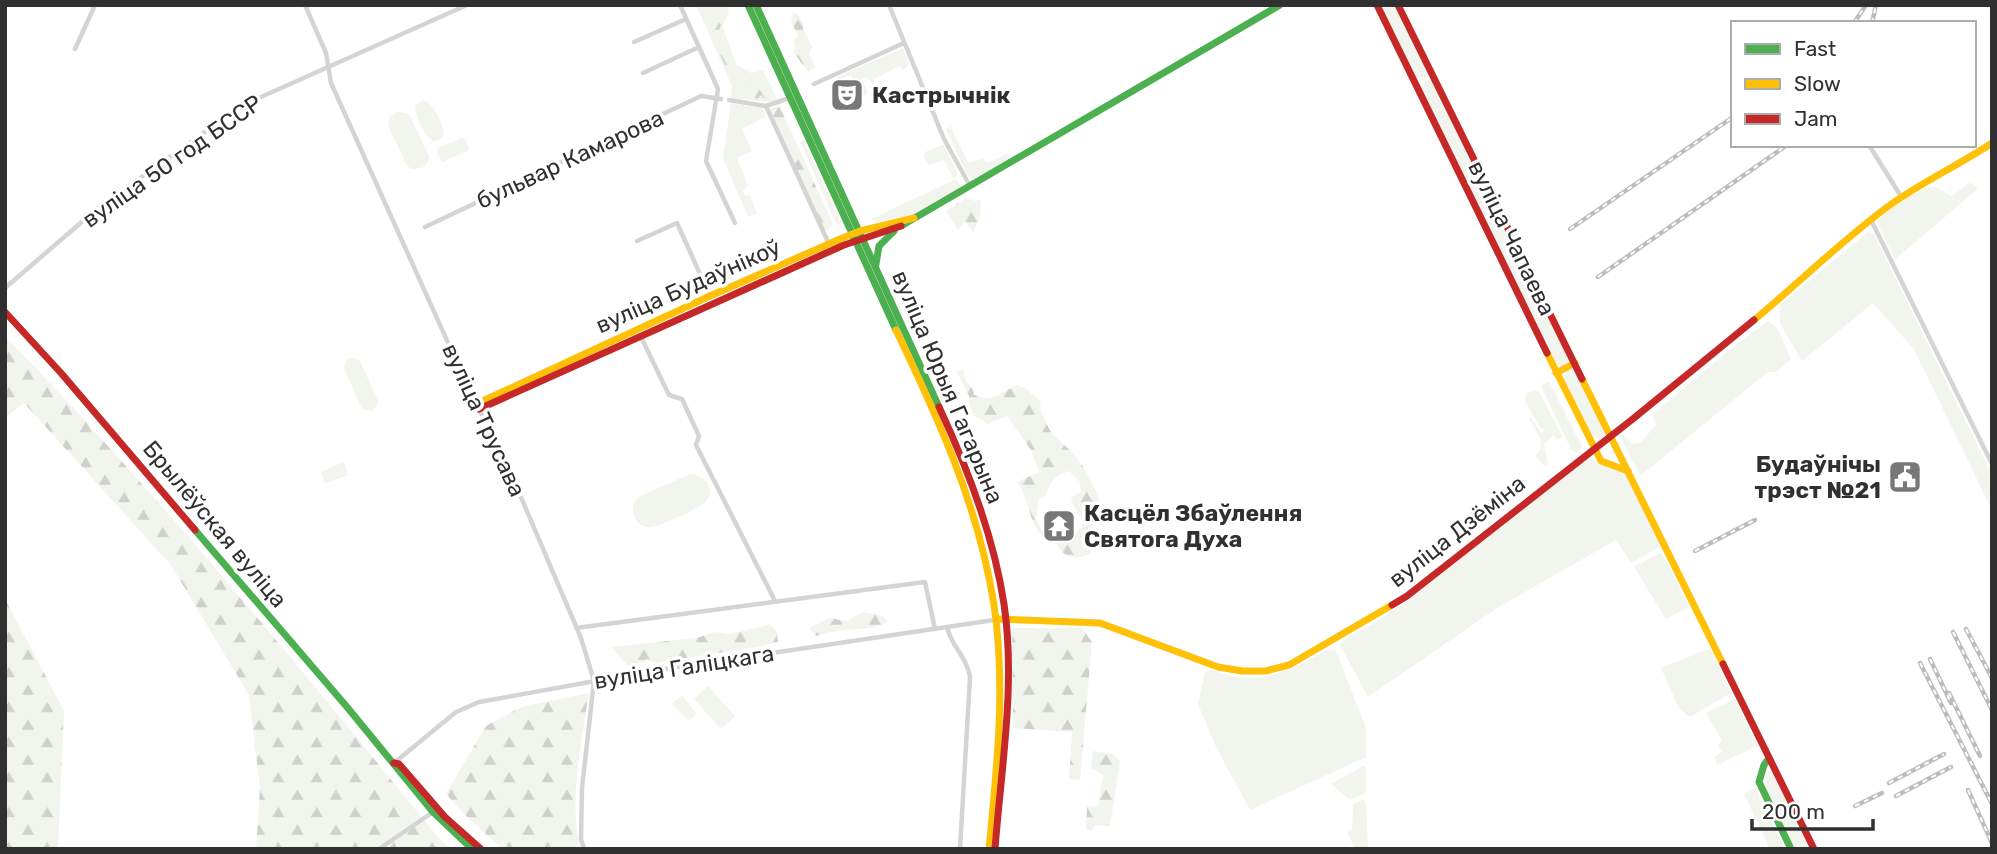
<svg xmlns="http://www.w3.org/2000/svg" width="1997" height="854" font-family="Rubik,sans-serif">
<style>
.green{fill:#f1f5ed}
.forest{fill:url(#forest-firs)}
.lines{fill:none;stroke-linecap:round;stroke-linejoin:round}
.street{stroke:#d4d4d4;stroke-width:4.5}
.fast{stroke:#4caf50;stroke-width:7}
.slow{stroke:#ffc107;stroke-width:7}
.jam{stroke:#c62828;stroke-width:7}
.rail-casing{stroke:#bcbcbc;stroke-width:4.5}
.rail{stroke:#fff;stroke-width:2;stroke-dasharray:5;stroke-linecap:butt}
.labels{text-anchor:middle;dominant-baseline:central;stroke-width:7;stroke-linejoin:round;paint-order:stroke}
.poi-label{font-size:23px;font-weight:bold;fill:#303030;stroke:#fff;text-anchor:start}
.street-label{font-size:23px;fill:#303030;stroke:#fff}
</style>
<defs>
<pattern id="forest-firs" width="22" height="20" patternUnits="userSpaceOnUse" patternTransform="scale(1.75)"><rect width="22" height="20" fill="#f1f5ed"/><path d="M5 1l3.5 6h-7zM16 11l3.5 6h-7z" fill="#cfd2cc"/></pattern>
</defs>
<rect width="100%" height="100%" fill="#fff"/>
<!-- green -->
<g class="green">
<polygon points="696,5 726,5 729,13 722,25 736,64 751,73 763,70 777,99 772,102 731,98 732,86"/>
<polygon points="1381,5 1396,5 1429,75 1425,78 1416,77"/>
<polygon points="903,48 909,63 906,69 902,70 900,66 874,79 874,86 867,77 862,79 868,93 861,98 851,75 839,80 837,77"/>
<polygon points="1427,81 1432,81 1571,362 1560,367 1554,359 1421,88"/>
<path d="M423,100c11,3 20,24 21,35l-5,5 -6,1c-9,-6 -18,-24 -18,-35z"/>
<polygon points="731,103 763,108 765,117 742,129 752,151 737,158 748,186 743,191 745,196 750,195 757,214 748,217 723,158"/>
<polygon points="397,112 406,113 410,116 429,156 428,162 422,168 412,169 407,166 388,125 390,117"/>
<polygon points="950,126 968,163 983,158 987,163 1007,154 1009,160 977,179 969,178 946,129"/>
<polygon points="462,138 465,140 469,148 468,151 442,162 437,153 438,148"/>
<polygon points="803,139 841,223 839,224 836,223 801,143"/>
<polygon points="942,145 944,145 958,175 953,178 944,160 929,165 924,157 925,152"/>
<polygon points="956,179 962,188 917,214 877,222 871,219"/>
<path d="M1971,182l7,7 -83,70 -19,-38c11,-9 47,-38 61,-33 5,2 10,6 15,8z"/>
<polygon points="1868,232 1874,234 1992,475 1992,510 1914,349 1873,303 1802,361 1780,323 1780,305"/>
<polygon points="1768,321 1777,328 1791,359 1776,372 1768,372 1640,476 1620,436 1623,434 1632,444 1640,443 1656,425 1653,414 1726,353"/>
<polygon points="352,357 360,361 378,401 376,407 371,411 362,409 344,368 347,359"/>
<polygon points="1569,369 1576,369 1606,435 1600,439 1592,436 1563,377"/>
<polygon points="1549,381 1582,447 1578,453 1572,451 1541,386"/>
<polygon points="1534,390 1539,392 1562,436 1558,440 1553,435 1544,445 1548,463 1545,466 1535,455 1540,451 1541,440 1529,418 1531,417 1541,433 1545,430 1541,428 1525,401 1526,394"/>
<polygon points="1590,455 1598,464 1626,474 1661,546 1631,563 1616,540 1497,608 1368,697 1340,645 1343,640 1374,623 1406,602"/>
<polygon points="343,462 345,464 348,475 325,484 321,472"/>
<path d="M690,474c13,0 26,13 17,26 -6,8 -46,26 -56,27 -8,1 -15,-4 -17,-11 -3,-8 0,-15 6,-20z"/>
<polygon points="1658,554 1662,554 1665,558 1688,604 1687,608 1666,619 1634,567"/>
<polygon points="1711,648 1731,693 1690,717 1679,708 1661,668"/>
<path d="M1328,650l8,1 30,77v29l-116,53 -34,-63 -18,-43 7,-32 7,-2c48,19 74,1 116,-20z"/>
<polygon points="708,686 735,716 721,729 694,699"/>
<polygon points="682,695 697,714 689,721 672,704"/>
<polygon points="1735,699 1757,746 1717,765 1714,757 1722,752 1718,745 1722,741 1706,713"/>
<polygon points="1363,766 1366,767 1366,793 1350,800 1331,784"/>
<polygon points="1769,769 1770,769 1810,849 1794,849 1764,785"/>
<polygon points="1755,788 1785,849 1770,849 1744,794"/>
<polygon points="1363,799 1366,803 1368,849 1355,849 1347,832 1352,830 1353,805"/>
</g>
<!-- forest -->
<g class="forest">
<polygon points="793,12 798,15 804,24 803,29 812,47 809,54 815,67 808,72 794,53 795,44 793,42 798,35 791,22"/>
<path d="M711,19l6,1 4,5 -2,5 10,19v4l5,8 -1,7 -4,3c-5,-6 -21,-41 -21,-49z"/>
<polygon points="753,74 758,75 763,88 772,97 766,100 761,95 757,99 751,96 749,97 746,94 741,97 738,91 747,84 745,77"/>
<polygon points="779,105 833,224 827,231 824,229 770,109"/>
<polygon points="966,198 975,201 981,199 980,217 973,232 965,221 958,230 946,211"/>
<path d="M5,336c154,158 293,330 433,501l13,12h-195l4,-61 -11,-93 -78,-130 -147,-162 -19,15z"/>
<path d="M963,369l3,12 7,8 1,6h3c12,10 28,-5 40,-10l8,3 15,13 1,12 11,21 20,18 12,16 16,32c-1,7 -5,25 -9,30 18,33 -37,38 -35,5 12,1 17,2 26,-8v-9l-11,-17 2,-5 8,-4 -1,-10 -11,-11c-13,3 -20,12 -23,24l-7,4 -3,20 10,18 -1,2c-17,-14 -15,-41 -28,-57l22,-10 -8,-22 -24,-34 -20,8 -8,-7h-4l-6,-14v-7l-12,-24z"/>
<polygon points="5,599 64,711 58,849 5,849"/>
<path d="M863,612l20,4 5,6c-18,9 -36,6 -56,10 -6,1 -10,3 -16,4l-7,-8 20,-10 17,3z"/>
<path d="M770,625l7,7 1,10c-40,10 -81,13 -122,21l-9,-4 -3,3 -16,4 -17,-19 85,-9 19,-6 13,2z"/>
<polygon points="1012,628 1082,628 1092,642 1080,780 1069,779 1072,732 1013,728"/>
<path d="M589,693c-8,51 -20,105 -9,156h-78l-39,-36 -17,-19 40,-68 35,-19z"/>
<polygon points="1093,751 1113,754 1120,761 1110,826 1095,825 1091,831 1086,829 1087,807 1098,806 1103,775 1091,768"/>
</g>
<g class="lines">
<!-- street -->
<g class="street">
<polyline points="305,5 326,53 331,83 472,396 503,455 581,638 594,681 582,788 581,839 584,849"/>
<polyline points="680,5 718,89 706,161 735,223"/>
<polyline points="889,5 944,139 970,186"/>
<polyline points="634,42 686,19"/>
<polyline points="75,49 95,5"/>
<polyline points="643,73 699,47"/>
<polyline points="814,84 904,43"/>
<polyline points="729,100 766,106 789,98"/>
<polyline points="766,106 829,244"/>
<polyline points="1869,145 1902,198"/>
<polyline points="1871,220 1992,464"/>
<polyline points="425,227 701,96 721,99"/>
<polyline points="637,241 677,223 710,296"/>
<polyline points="5,288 98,208 243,105 467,5"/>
<polyline points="641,337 669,395 682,399 699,436 696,445 775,601"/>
<path d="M947,627c4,19 20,30 23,50l-10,172"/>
<polyline points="576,628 925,582 935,629"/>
<polyline points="394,763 456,712 479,702 651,671 994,620"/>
<polyline points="379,849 433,812"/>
</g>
<!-- fast -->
<g class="fast">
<polyline points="748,5 896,330"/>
<polyline points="756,5 939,407"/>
<polyline points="901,226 1280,5"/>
<polyline points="876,264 879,246 894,231"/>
<polyline points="195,530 347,707 433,812 472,849"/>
<polyline points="1769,758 1764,765 1759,782 1791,849"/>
</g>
<!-- slow -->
<g class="slow">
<path d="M1754,320c46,-38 88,-80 136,-115 32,-23 69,-40 102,-62"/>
<path d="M896,330c42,88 83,177 98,275 12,80 3,163 -5,244"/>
<polyline points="1547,353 1601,461 1628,471"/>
<polyline points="1556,373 1575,363"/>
<polyline points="1582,379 1723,664"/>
<polyline points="476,404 710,296 840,239 860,231 914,218"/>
<polyline points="999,619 1100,623 1218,667 1242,671 1266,671 1289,665 1392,605"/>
</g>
<!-- jam -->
<g class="jam">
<polyline points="1377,5 1547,353"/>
<polyline points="1398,5 1582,379"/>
<polyline points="5,312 61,373 195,530"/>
<path d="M939,407c29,62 55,130 65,197 12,80 -3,165 -9,245"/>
<polyline points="479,409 844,245 901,226"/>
<polyline points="1392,605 1407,596 1634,418 1754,320"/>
<polyline points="1723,664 1814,849"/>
<polyline points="394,763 399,764 445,817 481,849"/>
</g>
<defs>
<g id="rail">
<polyline points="1854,23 1866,5"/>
<polyline points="1872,23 1876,5"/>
<polyline points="1570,229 1733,117"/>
<polyline points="1598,277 1787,145"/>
<polyline points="1695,551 1755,520"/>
<polyline points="1966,629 1992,678"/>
<polyline points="1953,632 1992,710"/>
<polyline points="1930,659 1951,703"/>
<polyline points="1920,663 1992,804"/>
<polyline points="1949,693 1980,756"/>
<polyline points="1889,783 1944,754"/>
<polyline points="1968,790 1992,843"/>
<polyline points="1896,796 1951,767"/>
<polyline points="1855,806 1882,793"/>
</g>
</defs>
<!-- rail casing -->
<use href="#rail" class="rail-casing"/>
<!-- rail -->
<use href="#rail" class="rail"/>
</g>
<!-- icons -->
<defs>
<symbol id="theatre-square" viewBox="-11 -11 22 22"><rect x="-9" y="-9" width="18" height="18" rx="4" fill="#787878" stroke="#fff"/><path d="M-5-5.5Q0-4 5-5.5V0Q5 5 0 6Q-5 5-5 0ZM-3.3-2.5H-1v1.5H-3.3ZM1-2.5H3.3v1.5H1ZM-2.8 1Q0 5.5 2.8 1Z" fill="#fff"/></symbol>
<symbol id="civic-square" viewBox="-11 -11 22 22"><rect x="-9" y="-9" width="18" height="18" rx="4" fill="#787878" stroke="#fff"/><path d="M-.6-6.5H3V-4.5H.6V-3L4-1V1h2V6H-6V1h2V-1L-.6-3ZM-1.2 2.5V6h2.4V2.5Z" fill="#fff"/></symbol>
<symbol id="temple-square" viewBox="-11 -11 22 22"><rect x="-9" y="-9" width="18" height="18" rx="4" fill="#787878" stroke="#fff"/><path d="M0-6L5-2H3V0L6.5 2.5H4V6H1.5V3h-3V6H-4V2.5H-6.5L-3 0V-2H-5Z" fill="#fff"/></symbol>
</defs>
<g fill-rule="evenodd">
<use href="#theatre-square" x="828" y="76" width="38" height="38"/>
<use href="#civic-square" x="1886" y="458" width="38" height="38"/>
<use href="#temple-square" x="1040" y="507" width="38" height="38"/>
</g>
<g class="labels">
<!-- poi labels -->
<g class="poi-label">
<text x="872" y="95">Кастрычнік</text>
<text x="1881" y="464" text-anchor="end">Будаўнічы<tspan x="1881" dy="26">трэст №21</tspan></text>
<text x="1084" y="513">Касцёл Збаўлення<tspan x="1084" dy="26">Святога Духа</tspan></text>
</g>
<!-- street labels -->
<g class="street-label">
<text transform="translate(570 159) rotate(-25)">бульвар Камарова</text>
<text transform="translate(172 161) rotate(-35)">вуліца 50 год БССР</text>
<text transform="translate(1512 238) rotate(64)">вуліца Чапаева</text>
<text transform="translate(688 286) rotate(-24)">вуліца Будаўнікоў</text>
<text transform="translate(948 387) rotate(67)">вуліца Юрыя Гагарына</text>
<text transform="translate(484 420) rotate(65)">вуліца Трусава</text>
<text transform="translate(215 524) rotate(50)">Брылёўская вуліца</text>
<text transform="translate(1457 531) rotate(-38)">вуліца Дзёміна</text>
<text transform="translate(684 667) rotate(-9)">вуліца Галіцкага</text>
</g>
</g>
<!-- border -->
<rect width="1997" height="854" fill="none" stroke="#303030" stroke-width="14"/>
<!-- legend -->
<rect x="1731" y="21" width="245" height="126" fill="#ffffff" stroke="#acacac" stroke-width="2"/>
<rect x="1745" y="44" width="35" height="10" fill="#4caf50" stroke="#acacac" stroke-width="2"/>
<text x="1794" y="56" font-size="21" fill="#303030">Fast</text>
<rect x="1745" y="79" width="35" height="10" fill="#ffc107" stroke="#acacac" stroke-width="2"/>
<text x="1794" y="91" font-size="21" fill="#303030">Slow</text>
<rect x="1745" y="114" width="35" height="10" fill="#c62828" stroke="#acacac" stroke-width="2"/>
<text x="1794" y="126" font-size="21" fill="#303030">Jam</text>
<!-- scale -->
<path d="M1752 819v10h121v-10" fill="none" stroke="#303030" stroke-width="3.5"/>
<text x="1762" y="819" font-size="21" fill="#303030" stroke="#ffffff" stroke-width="5" paint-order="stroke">200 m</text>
</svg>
